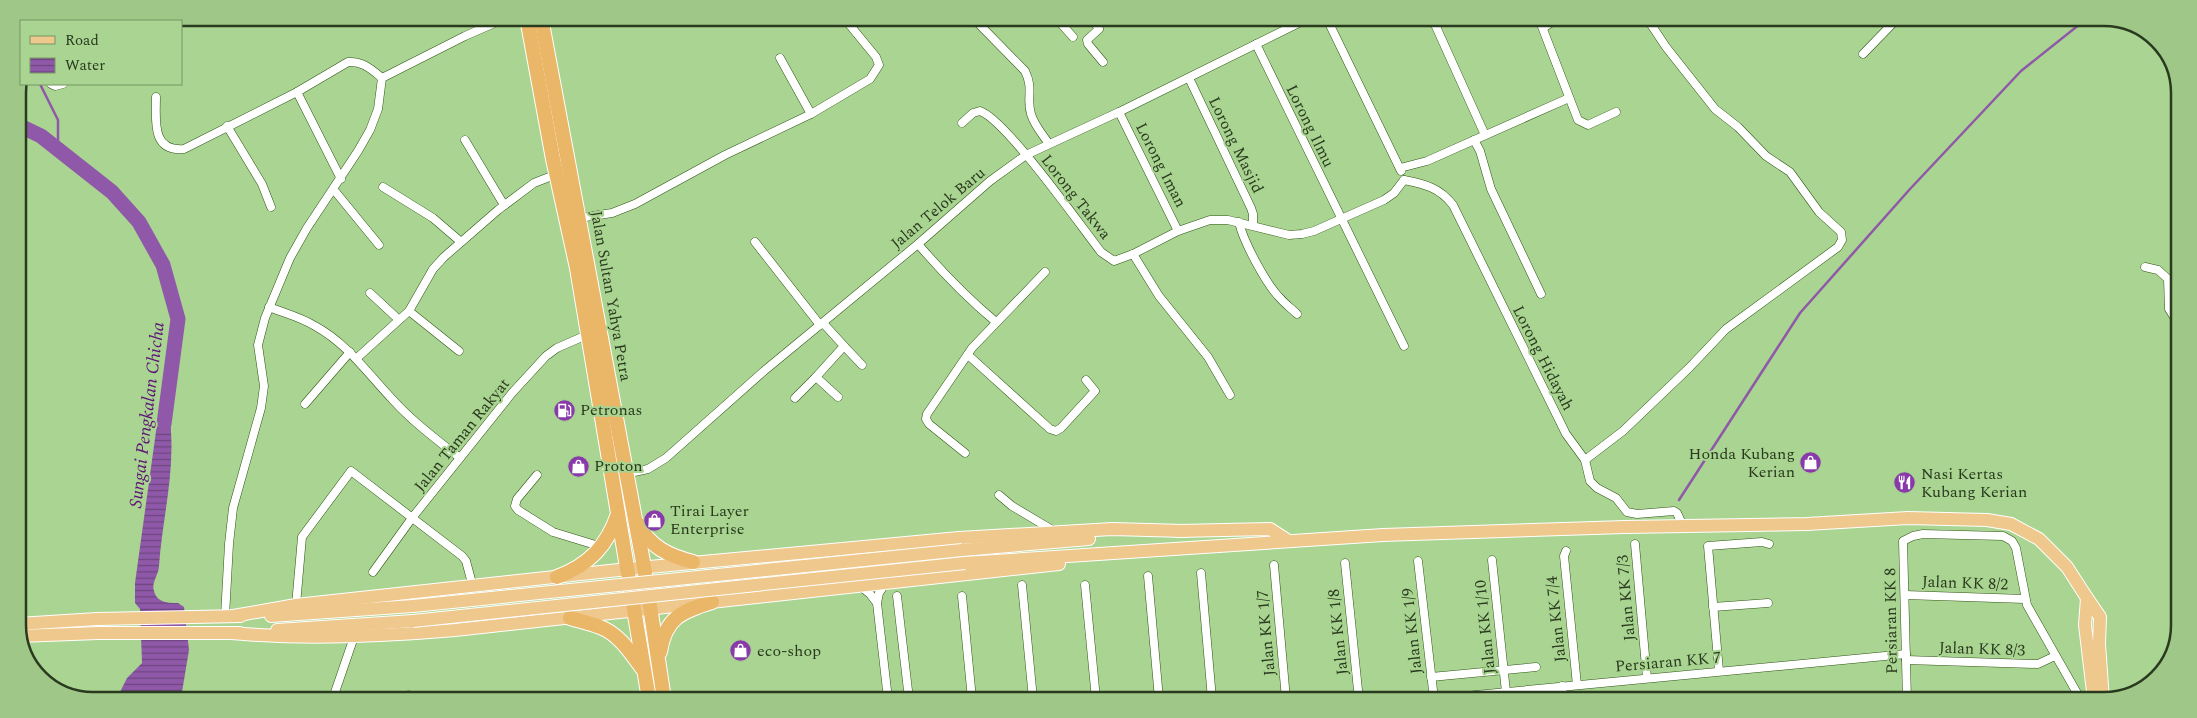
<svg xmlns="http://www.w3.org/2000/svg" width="2197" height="718" font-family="Spectral,serif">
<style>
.water{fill:url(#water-rules)}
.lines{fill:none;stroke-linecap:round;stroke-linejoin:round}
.stream{stroke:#8f58a8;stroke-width:2.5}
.river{stroke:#8f58a8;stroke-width:15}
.minor-casing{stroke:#315515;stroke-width:9}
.primary-casing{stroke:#fff;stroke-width:14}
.trunk-casing{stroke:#fff;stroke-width:16}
.minor{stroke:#fff;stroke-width:8}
.primary{stroke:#efc88d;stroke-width:12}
.trunk{stroke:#eab667;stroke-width:14}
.primary-bridge-casing{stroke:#fff;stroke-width:14;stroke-linecap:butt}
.primary-bridge{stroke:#efc88d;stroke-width:12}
.labels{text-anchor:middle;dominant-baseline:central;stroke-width:4;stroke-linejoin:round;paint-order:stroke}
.street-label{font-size:16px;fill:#2a3a1f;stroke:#a9d491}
.poi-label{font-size:16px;fill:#2a3a1f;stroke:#a9d491;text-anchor:start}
.water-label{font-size:18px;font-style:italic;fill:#5d1378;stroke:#a9d491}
.rim{fill:none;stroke:#2a3a1f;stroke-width:2.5}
</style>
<defs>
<pattern id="water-rules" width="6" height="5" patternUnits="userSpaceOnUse" patternTransform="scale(1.25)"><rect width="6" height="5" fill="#8f58a8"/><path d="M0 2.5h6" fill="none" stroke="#6e4680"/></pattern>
</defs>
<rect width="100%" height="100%" fill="#a9d491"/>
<!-- water -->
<path class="water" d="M166,402c2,10 5,20 5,30 3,45 -9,90 -12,134 0,8 -8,17 -5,25 3,12 14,12 24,12l6,4 5,43 -8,48h-64l10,-20 15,-15 -2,-54 -5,-6v-20l23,-166z"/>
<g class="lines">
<!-- stream -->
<g class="stream">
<polyline points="40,84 58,120 58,150"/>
<polyline points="1679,500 1800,313 1910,189 2021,71 2085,20"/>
</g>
<!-- river -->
<polyline class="river" points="18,125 41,136 112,192 139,222 163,265 178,319 164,424"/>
<defs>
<g id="minor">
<path d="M974,19l51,52c9,18 1,27 6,43 3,11 12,21 18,30"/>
<polyline points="1057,19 1073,37"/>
<polyline points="1092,19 1099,29 1087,40 1088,44 1103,62"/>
<polyline points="1327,19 1401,171"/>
<polyline points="1539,19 1578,120 1588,125 1616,112"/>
<polyline points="1433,20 1485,135"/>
<polyline points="149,21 154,18"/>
<polyline points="1543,28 1557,19"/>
<polyline points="1256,44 1404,346"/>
<polyline points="1863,54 1896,20"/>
<polyline points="780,58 811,114"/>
<polyline points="1189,78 1251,208 1253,214 1253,225"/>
<polyline points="51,84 55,86 63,84"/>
<polyline points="297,92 341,179"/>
<path d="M156,97c0,23 -5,55 28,52l113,-57 51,-30c15,-1 23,7 34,16"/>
<polyline points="1119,112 1178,231"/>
<path d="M962,123l11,-10 7,-2c26,9 100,114 121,141l13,9 19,-7 45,-23 32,-11h18l61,15 13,-1 12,-3 70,-31 10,-7 10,-13"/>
<polyline points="227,126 262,184 271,207"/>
<polyline points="465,140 504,205"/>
<polyline points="1474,140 1480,151 1491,189 1541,294"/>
<polyline points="1400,168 1427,161 1569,98"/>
<path d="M1404,180c21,4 36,8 49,25l113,229 19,26 5,21 7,7 19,10 11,14 10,2 37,-3 3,2 6,13"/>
<polyline points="383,187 433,218 461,242"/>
<polyline points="334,190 379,245"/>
<polyline points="579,218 612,213 635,204 725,155 811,114 870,79 879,65 876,57 844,18"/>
<path d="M1239,222c4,19 27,62 41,76 5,6 12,11 17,16"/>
<polyline points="755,242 820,325"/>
<path d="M918,244c24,28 49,54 78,78"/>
<polyline points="1133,254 1159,296 1208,357 1230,395"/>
<polyline points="2145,267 2158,270 2168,279 2169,309 2174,317 2178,317"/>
<polyline points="370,293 398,319"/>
<path d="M269,307c15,6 32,10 46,19 33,18 53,48 78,74 20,22 44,40 67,58"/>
<polyline points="409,311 459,351"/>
<polyline points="823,323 844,346 816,377 838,397"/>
<polyline points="844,346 862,365"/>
<polyline points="968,355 1050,429 1056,431 1061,428 1095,391 1086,380"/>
<polyline points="357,358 409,311 433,269 444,257 498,210 534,183 557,174"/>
<polyline points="795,398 816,377"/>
<polyline points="305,404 350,352"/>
<polyline points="965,453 929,424 926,419 927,414 972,348 1045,272"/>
<polyline points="1585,460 1623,431 1689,368 1726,329 1838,247 1842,240 1841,232 1819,212 1790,172 1766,156 1738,127 1715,109 1666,47 1648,20"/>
<polyline points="625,474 648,469 666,458 764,371 918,244 990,181 1026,155 1119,112 1307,19"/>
<polyline points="537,475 517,499 515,506 518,510 553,532 602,547"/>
<polyline points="999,495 1012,506 1054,531"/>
<polyline points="1635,544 1647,678"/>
<polyline points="1566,551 1564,556 1577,685"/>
<polyline points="1492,560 1506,692"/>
<polyline points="1418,561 1434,699"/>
<polyline points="1345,563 1359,700"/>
<polyline points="1274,565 1286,699"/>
<polyline points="373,572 412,518 512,393 546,356 557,348 589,334"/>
<polyline points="1201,573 1212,699"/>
<polyline points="1148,576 1159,699"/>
<polyline points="885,584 879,593 877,603 888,699"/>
<polyline points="1022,585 1033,699"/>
<polyline points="1085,585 1096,699"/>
<polyline points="860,586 870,594 877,603"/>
<polyline points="1905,595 2025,599"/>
<polyline points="897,596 909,699"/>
<polyline points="962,596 972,699"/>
<polyline points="296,605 302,537 351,471 462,556 466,561 473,587"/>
<polyline points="1713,607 1768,603"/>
<polyline points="225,616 229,544 233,508 261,408 264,386 258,345 265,318 290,258 307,228 358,151 370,130 378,109 382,78 465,36 506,18"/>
<polyline points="1906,660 2038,664 2055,656"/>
<polyline points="1719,671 1708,546 1762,542 1769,544"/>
<polyline points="1431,677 1536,667"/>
<polyline points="1562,686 1563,700"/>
<polyline points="409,695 413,698"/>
<polyline points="333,698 354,637"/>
<polyline points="547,698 547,697"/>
<polyline points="1423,700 1906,654"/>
<polyline points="1907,700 1903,541 1913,536 1923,534 2003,536 2012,541 2016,548 2027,605 2081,700"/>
</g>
<g id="primary">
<polyline points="1178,531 1270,529 1287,540"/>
<polyline points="962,550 1089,539"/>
<polyline points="965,563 1383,535 1625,527 1807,524 1908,518 1987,520 2011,524 2039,539 2067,567 2087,598 2100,617 2099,644 2103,700"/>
<polyline points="2087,598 2085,625 2094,700"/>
<polyline points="233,616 296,605 628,569 959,538 1112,529 1185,531"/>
<polyline points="271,616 413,606"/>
<polyline points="18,624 97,619 241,616"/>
<polyline points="277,630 413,621"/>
<path d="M232,633c75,7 148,3 223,-3l604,-66"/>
<polyline points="20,636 98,633 240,633"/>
</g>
<g id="trunk">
<polyline points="527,18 553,159 577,268 649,699"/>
<polyline points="541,18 644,567 664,699"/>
<path d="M638,524c12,23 31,32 55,38"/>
<path d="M557,577c32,-12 50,-31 61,-63"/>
<path d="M570,618c10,3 20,5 30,9 19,7 31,26 42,41"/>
<path d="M660,652c5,-34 22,-41 52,-50"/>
</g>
</defs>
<!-- minor casing -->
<use href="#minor" class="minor-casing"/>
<!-- primary casing -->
<use href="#primary" class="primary-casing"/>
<!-- trunk casing -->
<use href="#trunk" class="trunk-casing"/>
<!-- minor -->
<use href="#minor" class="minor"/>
<!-- primary -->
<use href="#primary" class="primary"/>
<!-- trunk -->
<use href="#trunk" class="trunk"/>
<defs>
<g id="primary-bridge">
<polyline points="413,606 962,550"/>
<polyline points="413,621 965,563"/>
</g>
</defs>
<!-- primary-bridge casing -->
<use href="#primary-bridge" class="primary-bridge-casing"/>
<!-- primary-bridge -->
<use href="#primary-bridge" class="primary-bridge"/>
</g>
<!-- icons -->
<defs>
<symbol id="fuel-disc" viewBox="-11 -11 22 22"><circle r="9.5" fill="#893aaa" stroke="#a9d491"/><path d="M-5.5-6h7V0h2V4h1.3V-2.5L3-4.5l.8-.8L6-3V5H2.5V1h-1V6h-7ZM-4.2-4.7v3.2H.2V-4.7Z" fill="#fff"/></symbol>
<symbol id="shop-disc" viewBox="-11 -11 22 22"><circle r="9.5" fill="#893aaa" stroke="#a9d491"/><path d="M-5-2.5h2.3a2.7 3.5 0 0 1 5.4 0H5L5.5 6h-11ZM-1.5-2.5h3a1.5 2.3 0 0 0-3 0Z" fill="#fff"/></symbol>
<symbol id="restaurant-disc" viewBox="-11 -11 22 22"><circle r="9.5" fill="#893aaa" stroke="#a9d491"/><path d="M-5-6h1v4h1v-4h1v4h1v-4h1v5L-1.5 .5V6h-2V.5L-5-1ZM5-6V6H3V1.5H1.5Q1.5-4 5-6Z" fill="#fff"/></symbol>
</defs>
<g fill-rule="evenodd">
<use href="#fuel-disc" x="552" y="398" width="25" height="25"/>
<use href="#shop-disc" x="1798" y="450" width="25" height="25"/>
<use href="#shop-disc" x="566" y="454" width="25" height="25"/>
<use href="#restaurant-disc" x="1892" y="470" width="25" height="25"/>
<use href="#shop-disc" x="642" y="508" width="25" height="25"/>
<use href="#shop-disc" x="728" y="638" width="25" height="25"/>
</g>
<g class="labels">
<!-- street labels -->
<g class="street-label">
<text transform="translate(1310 126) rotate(64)">Lorong Ilmu</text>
<text transform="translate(1236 145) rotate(64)">Lorong Masjid</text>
<text transform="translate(1161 165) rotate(63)">Lorong Iman</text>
<text transform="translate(1076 197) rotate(52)">Lorong Takwa</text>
<text transform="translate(938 208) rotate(-40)">Jalan Telok Baru</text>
<text transform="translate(611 296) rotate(80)">Jalan Sultan Yahya Petra</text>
<text transform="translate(1543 358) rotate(63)">Lorong Hidayah</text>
<text transform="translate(462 435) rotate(-51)">Jalan Taman Rakyat</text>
<text transform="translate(1965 583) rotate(2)">Jalan KK 8/2</text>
<text transform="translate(1626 598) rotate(-95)">Jalan KK 7/3</text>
<text transform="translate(1556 619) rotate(-96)">Jalan KK 7/4</text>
<text transform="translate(1891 621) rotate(-91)">Persiaran KK 8</text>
<text transform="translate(1485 627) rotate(-96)">Jalan KK 1/10</text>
<text transform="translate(1412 631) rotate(-96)">Jalan KK 1/9</text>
<text transform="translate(1338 632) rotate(-96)">Jalan KK 1/8</text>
<text transform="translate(1266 633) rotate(-95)">Jalan KK 1/7</text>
<text transform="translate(1982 649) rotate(2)">Jalan KK 8/3</text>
<text transform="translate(1668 662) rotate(-5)">Persiaran KK 7</text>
</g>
<!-- poi labels -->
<g class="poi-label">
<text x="580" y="410">Petronas</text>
<text x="1795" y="454" text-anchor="end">Honda Kubang<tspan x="1795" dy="18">Kerian</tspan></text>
<text x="594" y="466">Proton</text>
<text x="1921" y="474">Nasi Kertas<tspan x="1921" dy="18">Kubang Kerian</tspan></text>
<text x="670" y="511">Tirai Layer<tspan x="670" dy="18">Enterprise</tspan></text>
<text x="757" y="651">eco-shop</text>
</g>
<!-- water labels -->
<g class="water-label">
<text transform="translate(147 415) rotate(-83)">Sungai Pengkalan Chicha</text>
</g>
</g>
<!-- crop -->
<path d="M0 0H2197V718H0ZM93 26H2104A67 67 0 0 1 2171 93V625A67 67 0 0 1 2104 692H93A67 67 0 0 1 26 625V93A67 67 0 0 1 93 26Z" fill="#9fc888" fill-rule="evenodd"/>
<path class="rim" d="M93 26H2104A67 67 0 0 1 2171 93V625A67 67 0 0 1 2104 692H93A67 67 0 0 1 26 625V93A67 67 0 0 1 93 26Z"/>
<!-- legend -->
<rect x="20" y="20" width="162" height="65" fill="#a9d491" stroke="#769663"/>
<rect x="30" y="36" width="25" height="8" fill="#efc88d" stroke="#769663"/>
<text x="65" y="45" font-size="15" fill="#2a3a1f">Road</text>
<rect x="30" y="58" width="25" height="15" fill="url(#water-rules)" stroke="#769663"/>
<text x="65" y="70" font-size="15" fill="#2a3a1f">Water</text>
</svg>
